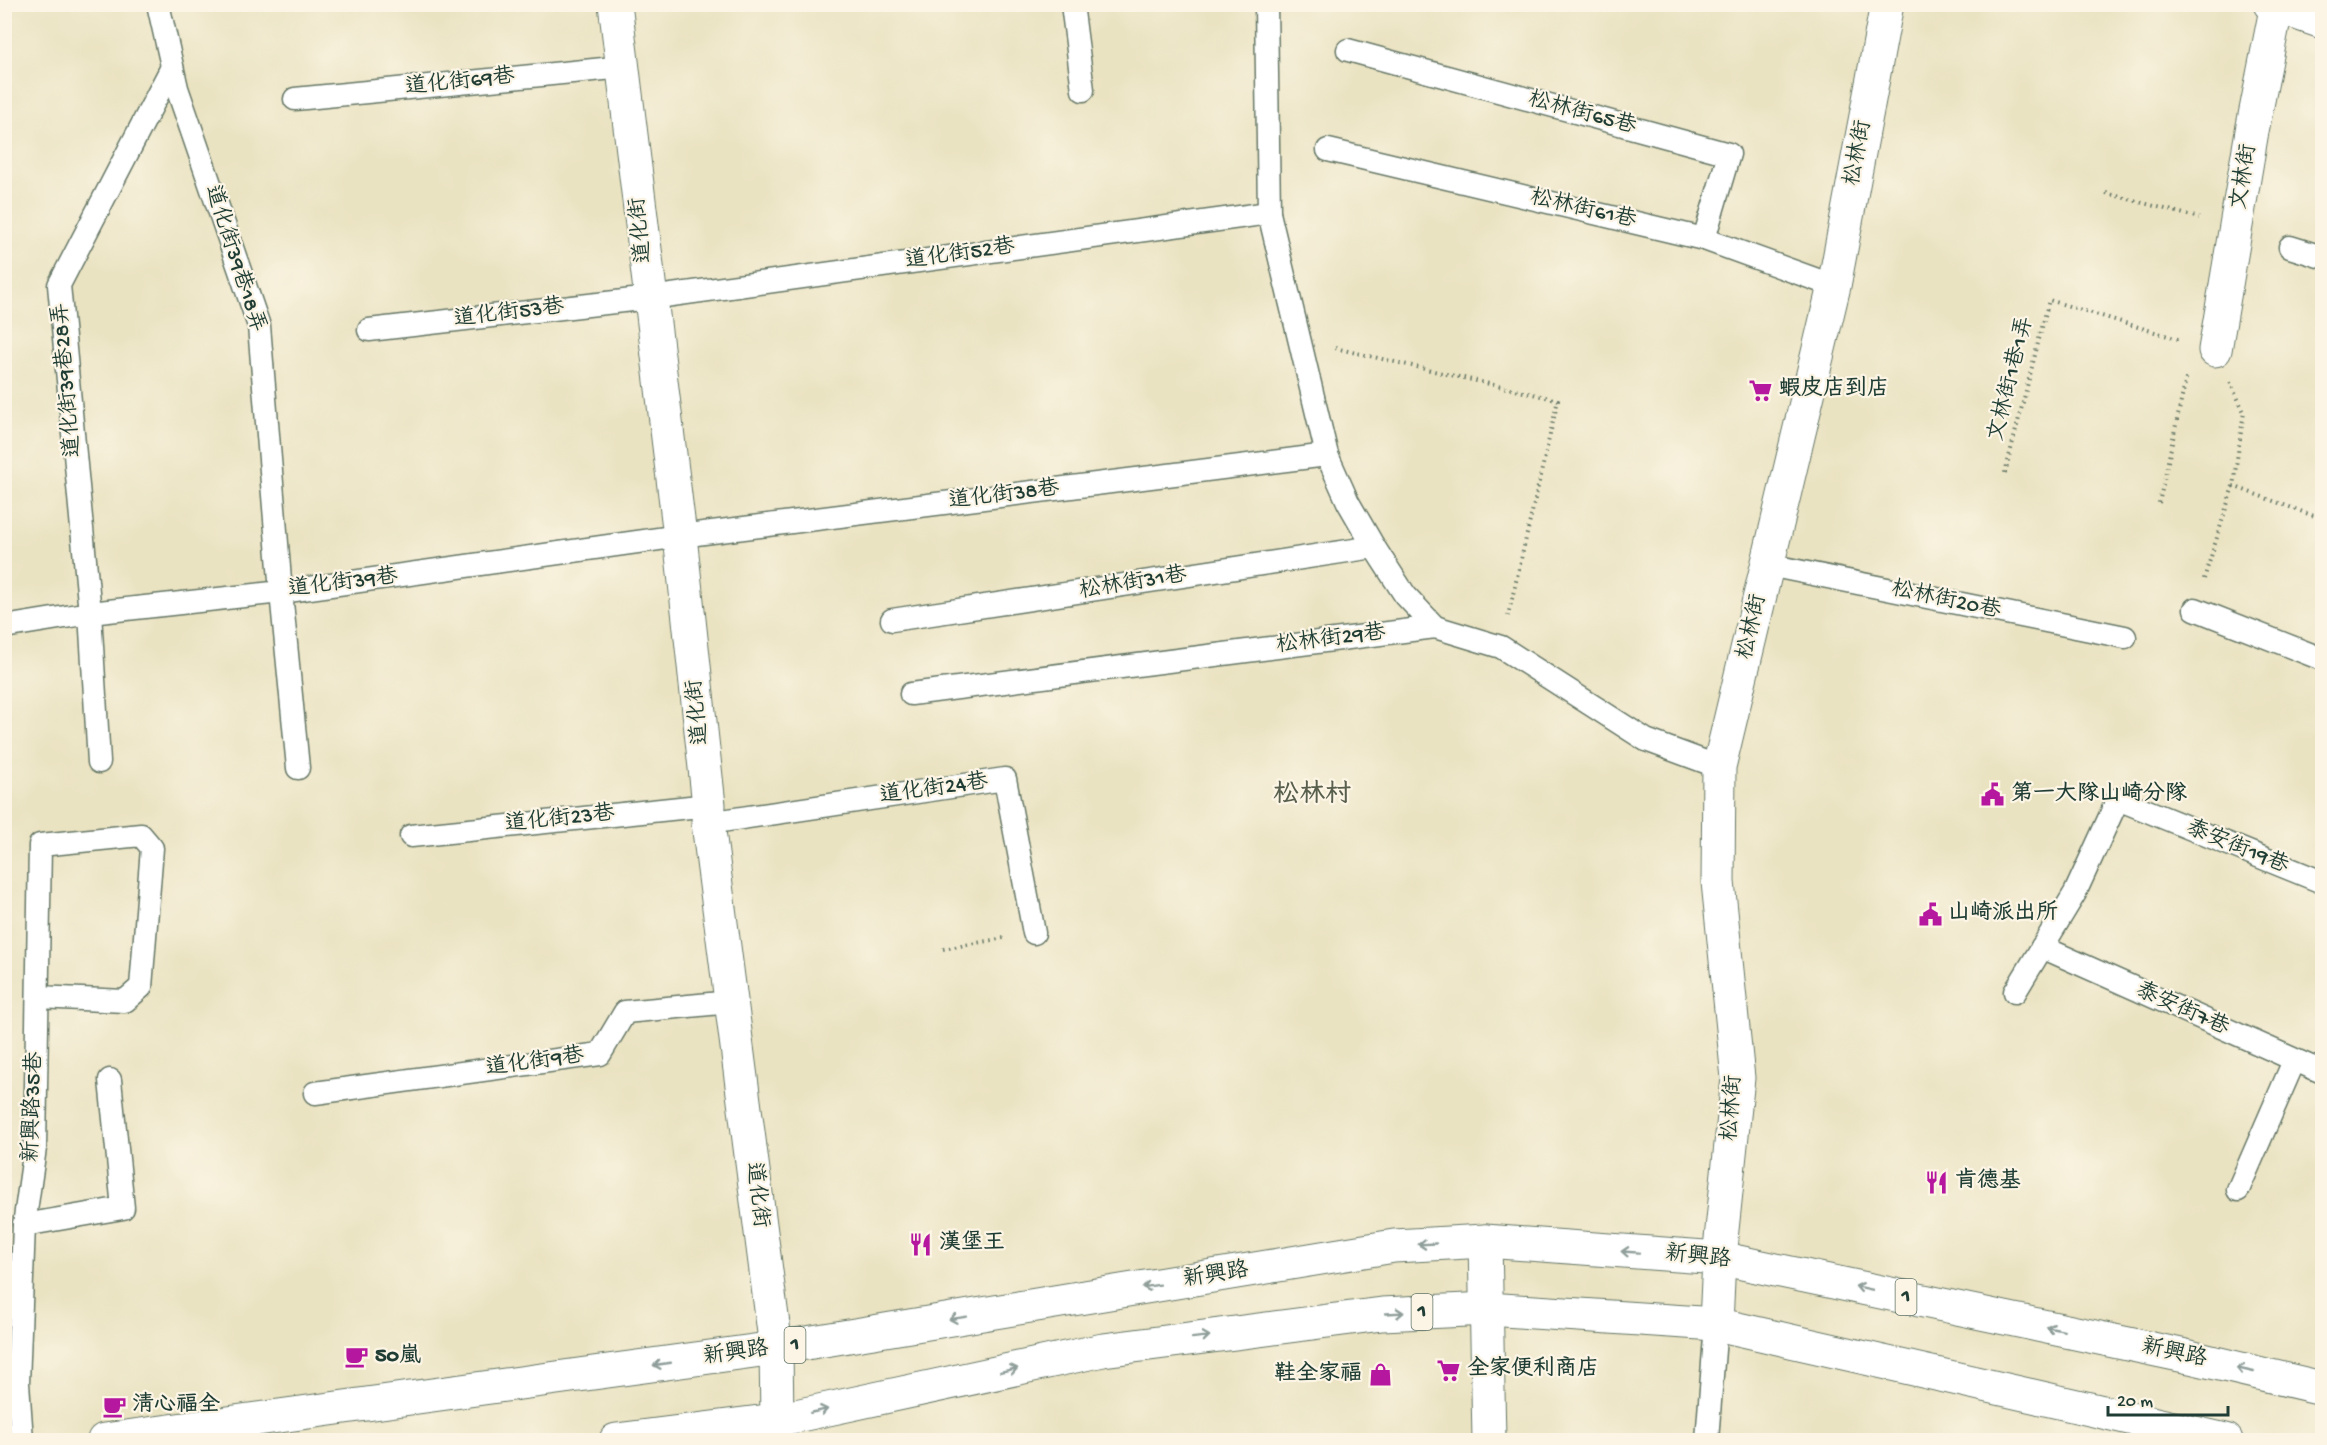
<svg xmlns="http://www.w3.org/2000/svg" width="2327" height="1445" font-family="'Gochi Hand','LXGW WenKai TC',sans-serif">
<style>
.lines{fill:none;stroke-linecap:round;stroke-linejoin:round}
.lane-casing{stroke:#676;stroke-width:25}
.street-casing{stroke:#676;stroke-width:35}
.primary-casing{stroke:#676;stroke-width:35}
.path{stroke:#676;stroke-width:4;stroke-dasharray:1.5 4.5;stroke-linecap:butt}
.lane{stroke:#fff;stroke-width:22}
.street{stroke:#fff;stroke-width:33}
.primary{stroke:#fff;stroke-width:33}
.oneway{stroke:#8f9e9a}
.labels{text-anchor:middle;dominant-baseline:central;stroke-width:4.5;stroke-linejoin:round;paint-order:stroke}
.shield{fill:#fcf5e5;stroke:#617469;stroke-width:1.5}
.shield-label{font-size:21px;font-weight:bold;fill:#1f3d34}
.street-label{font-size:22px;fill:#1f3d34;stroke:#fcf5e5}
.poi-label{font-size:22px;font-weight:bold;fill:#1f3d34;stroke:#fcf5e5;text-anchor:start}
.quarter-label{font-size:26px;font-weight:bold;fill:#595f4d;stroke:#fcf5e5}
</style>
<rect width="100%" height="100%" fill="#fcf5e5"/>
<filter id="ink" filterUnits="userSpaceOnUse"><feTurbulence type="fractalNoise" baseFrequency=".0167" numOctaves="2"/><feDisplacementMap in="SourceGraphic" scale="12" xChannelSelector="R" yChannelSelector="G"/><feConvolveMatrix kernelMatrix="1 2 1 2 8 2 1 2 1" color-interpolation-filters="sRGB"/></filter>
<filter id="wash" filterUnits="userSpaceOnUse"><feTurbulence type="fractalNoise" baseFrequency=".008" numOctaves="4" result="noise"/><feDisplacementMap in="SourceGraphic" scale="24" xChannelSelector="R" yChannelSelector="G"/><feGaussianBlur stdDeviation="1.35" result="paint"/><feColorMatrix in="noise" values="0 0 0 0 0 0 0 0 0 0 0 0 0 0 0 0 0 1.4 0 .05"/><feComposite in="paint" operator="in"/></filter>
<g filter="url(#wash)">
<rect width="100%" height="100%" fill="#eae3c2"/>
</g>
<g filter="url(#ink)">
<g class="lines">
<defs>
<g id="lane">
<polyline points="158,4 177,88 259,326 281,592 298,768"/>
<polyline points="1072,4 1083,90"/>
<polyline points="1266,4 1269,213 1327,455 1348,502 1374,547 1405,595 1435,627"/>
<polyline points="1348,50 1729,154 1704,239"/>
<polyline points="295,99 624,67"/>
<polyline points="1328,150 1704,239 1834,286"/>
<polyline points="2290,247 2322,257"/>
<polyline points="369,330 650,298 1269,213"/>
<polyline points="1768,565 2125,637"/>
<polyline points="2195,609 2322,659"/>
<polyline points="892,620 1374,547"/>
<polyline points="4,627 90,613 281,592 680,536 1327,455"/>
<polyline points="911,694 1435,627 1501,647 1646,740 1719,767"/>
<polyline points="99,762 90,613 59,285 172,67"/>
<polyline points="708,823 1005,779 1034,933"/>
<polyline points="411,836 709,805"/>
<polyline points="2042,947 2322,1072"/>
<polyline points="2015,992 2075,893 2118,799 2322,882"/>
<polyline points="315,1093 600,1054 625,1012 731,1002"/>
<polyline points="2238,1190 2294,1061"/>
<polyline points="24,1225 123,1208 110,1080"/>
<polyline points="22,1440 18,1383 24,1225 35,1148 40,845 141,835 152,848 141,987 125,1001 38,997"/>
<polyline points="1707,1440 1716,1324"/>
</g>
<g id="street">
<polyline points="615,4 680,536 709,805 708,823 776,1348 777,1420"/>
<polyline points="2270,4 2322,22"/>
<polyline points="2215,350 2252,131 2277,4"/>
<polyline points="1485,1241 1489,1440"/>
<polyline points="1716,1324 1719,1258 1738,1078 1718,882 1719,767 1834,286 1887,4"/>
</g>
<g id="primary">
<polyline points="104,1440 776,1348 1394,1246 1485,1241 1719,1258 2190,1357 2322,1388"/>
<polyline points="616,1440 777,1420 1103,1350 1382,1314 1488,1309 1716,1324 2226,1440"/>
</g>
</defs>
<!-- lane casing -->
<use href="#lane" class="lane-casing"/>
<!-- street casing -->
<use href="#street" class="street-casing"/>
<!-- primary casing -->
<use href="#primary" class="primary-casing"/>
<!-- path -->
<g class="path">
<polyline points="2106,193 2199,218"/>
<polyline points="1335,348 1558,400 1508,616"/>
<polyline points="2005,473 2049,300 2181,340"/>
<polyline points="2233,486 2322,519"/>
<polyline points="2159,503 2187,374"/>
<polyline points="2204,579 2233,486 2244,412 2230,382"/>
<polyline points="943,949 1004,938"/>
</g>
<!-- lane -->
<use href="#lane" class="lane"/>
<!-- street -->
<use href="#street" class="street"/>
<!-- primary -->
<use href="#primary" class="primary"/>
</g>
<!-- one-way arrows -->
<defs><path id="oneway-shaft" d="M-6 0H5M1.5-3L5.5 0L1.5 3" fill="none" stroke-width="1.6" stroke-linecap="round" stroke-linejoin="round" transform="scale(1.5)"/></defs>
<g class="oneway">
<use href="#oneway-shaft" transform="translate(1427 1244) rotate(177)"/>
<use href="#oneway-shaft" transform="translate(1630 1252) rotate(-176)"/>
<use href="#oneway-shaft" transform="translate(1151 1286) rotate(171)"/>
<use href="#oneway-shaft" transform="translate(1864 1288) rotate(-168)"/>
<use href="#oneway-shaft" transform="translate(1395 1313) rotate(-3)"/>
<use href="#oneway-shaft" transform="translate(958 1318) rotate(171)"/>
<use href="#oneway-shaft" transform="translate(2055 1329) rotate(-168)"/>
<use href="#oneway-shaft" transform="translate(1201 1337) rotate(-7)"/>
<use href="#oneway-shaft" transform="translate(662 1364) rotate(172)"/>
<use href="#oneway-shaft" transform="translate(1009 1370) rotate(-12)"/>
<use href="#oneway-shaft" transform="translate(2245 1370) rotate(-167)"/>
<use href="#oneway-shaft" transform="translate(819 1411) rotate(-12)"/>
</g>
</g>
<!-- icons -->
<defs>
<symbol id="supermarket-bare" viewBox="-9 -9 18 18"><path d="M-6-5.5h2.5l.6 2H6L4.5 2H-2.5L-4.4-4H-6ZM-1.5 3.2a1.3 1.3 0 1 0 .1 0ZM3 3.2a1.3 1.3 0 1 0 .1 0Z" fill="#b5179e" stroke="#fcf5e5" stroke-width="2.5" paint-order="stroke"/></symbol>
<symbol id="civic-bare" viewBox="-9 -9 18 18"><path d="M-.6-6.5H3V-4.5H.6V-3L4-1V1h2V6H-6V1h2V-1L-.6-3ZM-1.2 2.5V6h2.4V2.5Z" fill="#b5179e" stroke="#fcf5e5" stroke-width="2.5" paint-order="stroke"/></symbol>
<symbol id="restaurant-bare" viewBox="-9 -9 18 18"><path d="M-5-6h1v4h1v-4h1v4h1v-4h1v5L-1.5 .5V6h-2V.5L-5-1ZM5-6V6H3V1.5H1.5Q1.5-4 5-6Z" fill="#b5179e" stroke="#fcf5e5" stroke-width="2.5" paint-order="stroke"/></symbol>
<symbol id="cafe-bare" viewBox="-9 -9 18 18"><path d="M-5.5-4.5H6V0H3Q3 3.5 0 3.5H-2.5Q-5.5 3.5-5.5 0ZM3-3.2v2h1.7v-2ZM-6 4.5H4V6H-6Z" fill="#b5179e" stroke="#fcf5e5" stroke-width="2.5" paint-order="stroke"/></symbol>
<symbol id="shop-bare" viewBox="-9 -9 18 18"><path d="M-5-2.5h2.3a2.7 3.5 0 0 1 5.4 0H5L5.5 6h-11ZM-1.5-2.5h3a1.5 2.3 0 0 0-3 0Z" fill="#b5179e" stroke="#fcf5e5" stroke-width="2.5" paint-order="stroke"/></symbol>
</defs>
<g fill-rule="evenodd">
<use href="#supermarket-bare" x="1744" y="374" width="33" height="33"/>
<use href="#civic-bare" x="1976" y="778" width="33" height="33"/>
<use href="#civic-bare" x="1914" y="898" width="33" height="33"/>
<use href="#restaurant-bare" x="1920" y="1166" width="33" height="33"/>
<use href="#restaurant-bare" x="904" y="1228" width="33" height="33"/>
<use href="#cafe-bare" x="340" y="1340" width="33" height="33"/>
<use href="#supermarket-bare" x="1432" y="1354" width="33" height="33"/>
<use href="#shop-bare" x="1364" y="1358" width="33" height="33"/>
<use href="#cafe-bare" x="98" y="1390" width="33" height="33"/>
</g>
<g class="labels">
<!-- shield labels -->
<g class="shield">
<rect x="1895.5" y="1279" width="21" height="36" rx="4.5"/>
<rect x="1411.5" y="1294" width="21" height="36" rx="4.5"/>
<rect x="784.5" y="1327" width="21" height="36" rx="4.5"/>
</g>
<g class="shield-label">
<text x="1906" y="1297">1</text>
<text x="1422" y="1312">1</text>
<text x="795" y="1345">1</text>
</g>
<!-- street labels -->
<g class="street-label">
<text transform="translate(460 83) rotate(-6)">道化街69巷</text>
<text transform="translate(1582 114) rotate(15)">松林街65巷</text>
<text transform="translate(1859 153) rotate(-79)">松林街</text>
<text transform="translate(2245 177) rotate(-81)">文林街</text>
<text transform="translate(1583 210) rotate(13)">松林街61巷</text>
<text transform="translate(642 230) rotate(-96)">道化街</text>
<text transform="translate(960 255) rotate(-8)">道化街52巷</text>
<text transform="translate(234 259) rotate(72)">道化街39巷18弄</text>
<text transform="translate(509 314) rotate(-7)">道化街53巷</text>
<text transform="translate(2012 379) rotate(-76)">文林街1巷1弄</text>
<text transform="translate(68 380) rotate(-95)">道化街39巷28弄</text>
<text transform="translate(1004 496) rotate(-7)">道化街38巷</text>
<text transform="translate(343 584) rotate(-7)">道化街39巷</text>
<text transform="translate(1133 584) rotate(-9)">松林街31巷</text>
<text transform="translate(1946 601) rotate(12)">松林街20巷</text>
<text transform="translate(1753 627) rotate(-77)">松林街</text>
<text transform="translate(1331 640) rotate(-7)">松林街29巷</text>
<text transform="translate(699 712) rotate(-96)">道化街</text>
<text transform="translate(934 790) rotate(-8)">道化街24巷</text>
<text transform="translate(560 820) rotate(-6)">道化街23巷</text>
<text transform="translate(2237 848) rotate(22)">泰安街19巷</text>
<text transform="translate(2182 1010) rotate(24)">泰安街7巷</text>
<text transform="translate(535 1063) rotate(-8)">道化街9巷</text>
<text transform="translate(34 1107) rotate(-88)">新興路35巷</text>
<text transform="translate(1733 1108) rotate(-86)">松林街</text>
<text transform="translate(756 1195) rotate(83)">道化街</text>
<text transform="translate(1698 1258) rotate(6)">新興路</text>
<text transform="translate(1216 1276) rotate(-9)">新興路</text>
<text transform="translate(736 1354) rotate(-8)">新興路</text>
<text transform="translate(2174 1354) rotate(12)">新興路</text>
</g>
<!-- poi labels -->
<g class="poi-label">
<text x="1779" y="390">蝦皮店到店</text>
<text x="2011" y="795">第一大隊山崎分隊</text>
<text x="1948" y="914">山崎派出所</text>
<text x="1955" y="1182">肯德基</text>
<text x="939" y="1244">漢堡王</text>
<text x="375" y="1357">50嵐</text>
<text x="1467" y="1370">全家便利商店</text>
<text x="1362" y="1375" text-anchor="end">鞋全家福</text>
<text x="132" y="1406">清心福全</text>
</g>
<!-- quarter labels -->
<g class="quarter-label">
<text x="1312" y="796">松林村</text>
</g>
</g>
<!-- margin -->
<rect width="2327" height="1445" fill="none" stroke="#fcf5e5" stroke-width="24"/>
<!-- scale -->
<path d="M2108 1406v9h120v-9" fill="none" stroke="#1f3d34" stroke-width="3"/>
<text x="2117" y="1406" font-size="18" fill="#1f3d34" stroke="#fcf5e5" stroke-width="4.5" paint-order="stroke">20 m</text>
</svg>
